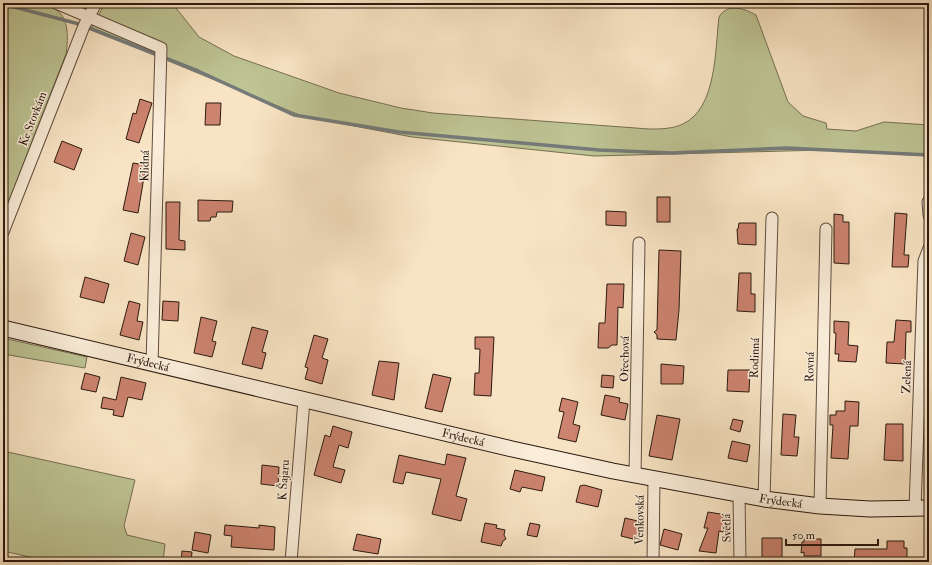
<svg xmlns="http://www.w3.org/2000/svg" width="932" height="565" font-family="'IM FELL Double Pica',serif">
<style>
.green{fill:#bec494;stroke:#756f52}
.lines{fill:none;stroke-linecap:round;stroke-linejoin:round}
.stream{stroke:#757b7a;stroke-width:3.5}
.building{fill:#cc836f;stroke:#2c1a10}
.minor-casing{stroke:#5f4c3d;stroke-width:13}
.secondary-casing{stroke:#2c1a10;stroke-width:17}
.minor{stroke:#faedd9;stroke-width:11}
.secondary{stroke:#faedd9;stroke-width:15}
.labels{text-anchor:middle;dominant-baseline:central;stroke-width:3;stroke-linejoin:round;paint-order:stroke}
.street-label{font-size:12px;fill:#2c1a10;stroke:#faedd9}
</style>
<rect width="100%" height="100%" fill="#f8e4c4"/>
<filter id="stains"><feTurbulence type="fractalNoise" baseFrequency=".005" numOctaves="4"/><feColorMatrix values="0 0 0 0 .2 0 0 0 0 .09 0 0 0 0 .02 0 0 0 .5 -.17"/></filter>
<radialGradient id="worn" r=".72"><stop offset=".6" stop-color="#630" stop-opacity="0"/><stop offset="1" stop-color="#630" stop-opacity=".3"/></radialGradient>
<!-- green -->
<g class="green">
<path d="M3,3c43,0 71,-3 63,51l-63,162z"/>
<path d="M105,3h67l27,34 35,19 105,37 62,15 32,5 216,16c12,0 23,0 34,-5 34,-16 32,-75 36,-107 8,-14 25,-9 37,-2l32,87 15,14 23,7 1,6 29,2 28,-9 45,3v31l-105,-6 -230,6 -182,-19 -110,-21 -211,-87z"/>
<polygon points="3,338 87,357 85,368 3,354"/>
<polygon points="3,451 135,480 124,526 127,535 165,544 163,562 136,562 136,559 126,557 124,562 52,562 3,551"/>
</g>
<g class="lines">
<!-- stream -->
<polyline class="stream" points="3,4 79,24 198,71 294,115 399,132 599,150 672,153 787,148 929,155"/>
</g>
<!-- building -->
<g class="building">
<polygon points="140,99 152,103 139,143 126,139 133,113 136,114"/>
<polygon points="206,103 221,103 220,125 205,125"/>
<polygon points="62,141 82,149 74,170 54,162"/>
<polygon points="133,163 146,165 138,213 123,210"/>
<rect x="657" y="197" width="13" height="25"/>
<polygon points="198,200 233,201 232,212 217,212 216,217 211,217 210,221 198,221"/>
<polygon points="166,202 180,202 179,240 185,241 185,250 166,249"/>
<polygon points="606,211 626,212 626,226 606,225"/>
<polygon points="895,213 907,214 904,255 909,255 908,267 892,267"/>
<polygon points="834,214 843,215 843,222 849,222 849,264 834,263"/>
<polygon points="739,223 756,223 756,245 738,244 737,229 738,229"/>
<polygon points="131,233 145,237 138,265 124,261"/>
<polygon points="659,250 681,251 679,310 676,340 657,339 657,335 654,332 657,330"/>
<polygon points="739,273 751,273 751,294 755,294 755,312 737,311"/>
<polygon points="85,277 109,284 104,303 80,297"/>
<polygon points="607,284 624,284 623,308 618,307 617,345 612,345 608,348 598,348 599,323 605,323"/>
<polygon points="129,301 140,304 137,321 143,322 139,340 120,335"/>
<polygon points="163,301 179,302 178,321 162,320"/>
<polygon points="201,317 217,321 212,341 216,342 212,357 194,353"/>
<polygon points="896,320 911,321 911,332 906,332 905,364 886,363 887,342 894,342"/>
<polygon points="834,321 849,322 848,345 858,346 856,362 838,361 839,354 835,354 836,333 834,333"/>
<polygon points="252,327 268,331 262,352 266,353 262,369 242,364"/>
<polygon points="314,335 328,339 322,358 328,360 322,384 305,379 308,368 305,367"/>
<polygon points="475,337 494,337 491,396 474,395 475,373 479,373 480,349 475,349"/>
<polygon points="379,361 399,363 394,400 372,395"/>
<polygon points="661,364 684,366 683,384 661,384"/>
<polygon points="728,370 750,370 749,392 727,391"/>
<polygon points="85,373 100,377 96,392 81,389"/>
<polygon points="433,374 451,378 442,412 425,408"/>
<polygon points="602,375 614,376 613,388 601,387"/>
<polygon points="121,377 146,383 142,400 128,397 123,417 113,415 114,410 101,408 103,397 116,400"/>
<polygon points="605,395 620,398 619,402 628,404 625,420 601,415"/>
<polygon points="562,398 578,402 573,424 580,426 576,442 558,438 564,412 559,411"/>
<polygon points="845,401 859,402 858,426 850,426 848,459 831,458 833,425 830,425 830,415 836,415 836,411 845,411"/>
<polygon points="783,414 796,415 794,437 799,437 797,456 781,455"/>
<polygon points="657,415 680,419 672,460 649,456"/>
<polygon points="733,419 743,421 740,432 730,429"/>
<polygon points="886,424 903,424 903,461 884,460"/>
<polygon points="333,426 352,432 348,448 339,445 333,467 345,470 341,483 314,475 325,435 330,437"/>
<polygon points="732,441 750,445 747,462 728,458"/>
<polygon points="447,454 466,458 456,496 467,499 461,521 432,514 441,479 406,472 403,484 393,482 399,455 445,465"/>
<polygon points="262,465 279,467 278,486 261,484"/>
<polygon points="515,470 545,477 542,491 522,487 520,492 510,489"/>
<polygon points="584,485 602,490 598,507 576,502 580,486"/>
<polygon points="708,512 727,515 723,532 719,531 716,553 699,551 708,528 704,528"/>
<polygon points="625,518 642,522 637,540 621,536"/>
<polygon points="485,523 497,525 496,528 505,530 504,535 506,539 503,541 501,546 481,542"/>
<polygon points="530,523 540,525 537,537 527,535"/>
<polygon points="225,525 259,528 259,525 275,527 274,550 231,547 232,536 224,535"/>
<polygon points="664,529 682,534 678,550 660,545"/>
<polygon points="195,532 211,535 208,553 192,550"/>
<polygon points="357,534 381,539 378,554 353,550"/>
<polygon points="762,538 782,538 782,558 774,558 774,561 762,561"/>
<polygon points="804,539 821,539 821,556 804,556 804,552 801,553 802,542 804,542"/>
<polygon points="887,541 904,541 904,548 907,548 907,562 894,562 894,559 869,559 869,562 854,562 855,549 887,549"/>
<polygon points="182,551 192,552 191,562 181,562"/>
</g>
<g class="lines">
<defs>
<g id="minor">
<polyline points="56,3 161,48 152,364"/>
<polyline points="928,202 929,215"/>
<polyline points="3,232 84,26 96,3"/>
<polyline points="635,475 639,243"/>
<polyline points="739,494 740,562"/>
<polyline points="764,499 772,218"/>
<polyline points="820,506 826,229"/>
<polyline points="915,508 924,261 929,248"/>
<polyline points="291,562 304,400"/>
<polyline points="653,562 654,478"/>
</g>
<g id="secondary">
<path id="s1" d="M3,328l509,121 101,22 151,28 56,7 50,3 59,-1"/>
</g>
</defs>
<!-- minor casing -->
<use href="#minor" class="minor-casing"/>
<!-- secondary casing -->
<use href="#secondary" class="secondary-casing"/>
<!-- minor -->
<use href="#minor" class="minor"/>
<!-- secondary -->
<use href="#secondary" class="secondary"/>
</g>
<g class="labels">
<!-- street labels -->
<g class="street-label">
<text transform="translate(33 119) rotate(-69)">Ke Stovkám</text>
<text transform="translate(145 166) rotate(-89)">Klidná</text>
<text transform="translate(755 358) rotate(-88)">Rodinná</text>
<text transform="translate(625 359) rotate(-89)">Ořechová</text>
<text stroke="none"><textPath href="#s1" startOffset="149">Frýdecká</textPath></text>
<text transform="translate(810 367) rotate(-89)">Rovná</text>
<text transform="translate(907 377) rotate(-88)">Zelená</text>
<text stroke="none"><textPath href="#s1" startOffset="473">Frýdecká</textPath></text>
<text transform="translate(284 480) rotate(-86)">K Šajaru</text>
<text stroke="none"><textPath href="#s1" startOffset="797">Frýdecká</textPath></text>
<text transform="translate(640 520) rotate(-89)">Venkovská</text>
<text transform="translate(727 528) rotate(-91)">Světlá</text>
</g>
</g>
<!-- margin -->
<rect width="932" height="565" fill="none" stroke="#f8e4c4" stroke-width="16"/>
<rect x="4" y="4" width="924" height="557" fill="none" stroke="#2c1a10" stroke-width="2"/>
<rect x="8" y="8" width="916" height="549" fill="none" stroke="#2c1a10"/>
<!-- scale -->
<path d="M786 539v6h92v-6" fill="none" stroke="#2c1a10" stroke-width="2"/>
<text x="792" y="539" font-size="12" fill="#2c1a10" stroke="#faedd9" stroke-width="3" paint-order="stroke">50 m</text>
<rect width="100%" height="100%" filter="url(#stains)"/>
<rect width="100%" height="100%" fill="url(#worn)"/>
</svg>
